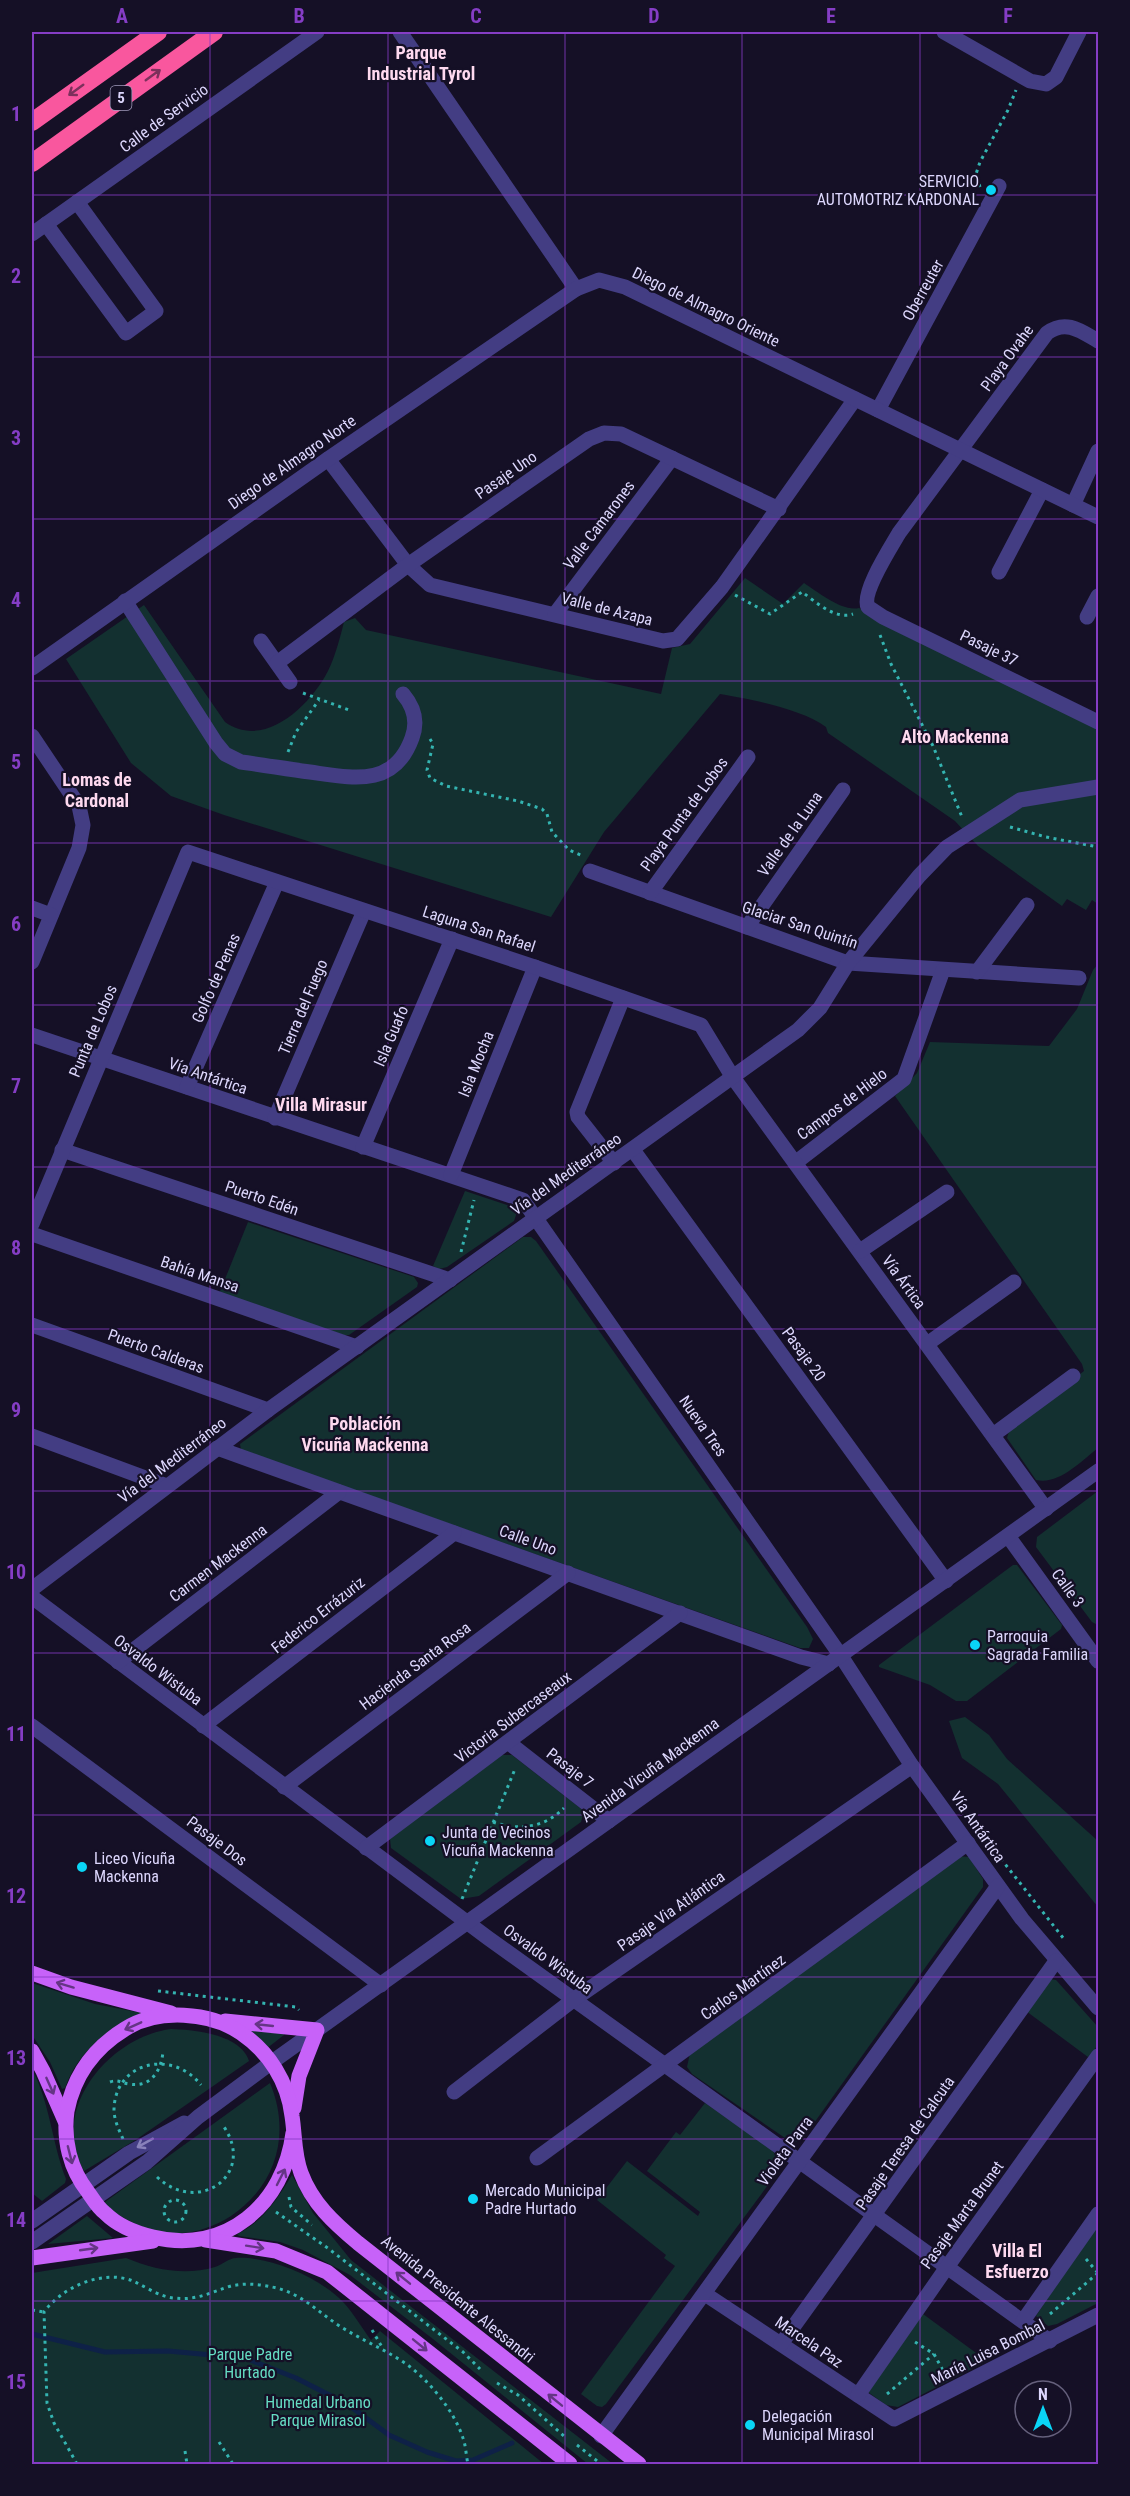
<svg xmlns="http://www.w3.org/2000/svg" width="1130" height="2496" font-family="'Roboto Condensed',sans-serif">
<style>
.green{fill:#133030}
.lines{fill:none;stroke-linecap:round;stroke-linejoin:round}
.stream{stroke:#0e2147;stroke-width:5}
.path{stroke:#34b4b1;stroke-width:3;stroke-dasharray:3 4.5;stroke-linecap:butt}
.minor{stroke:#433d83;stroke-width:15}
.major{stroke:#c762f9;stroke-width:15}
.highway{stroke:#f9579e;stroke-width:18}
.oneway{stroke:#7c305c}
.oneway2{stroke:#653585}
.oneway3{stroke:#8882ba}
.grid{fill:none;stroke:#853dc5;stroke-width:1.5;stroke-opacity:0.55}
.poi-dot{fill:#0ad5f6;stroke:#151026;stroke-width:2}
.labels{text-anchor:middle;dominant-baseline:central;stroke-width:4.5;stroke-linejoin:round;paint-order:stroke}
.shield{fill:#151026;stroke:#a19bbc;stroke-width:1.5}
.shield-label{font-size:15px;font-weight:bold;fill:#ddd7fd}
.street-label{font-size:16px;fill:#ddd7fd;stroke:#151026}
.poi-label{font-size:16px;fill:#ddd7fd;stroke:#151026;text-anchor:start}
.park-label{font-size:16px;fill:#65dcc3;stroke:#151026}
.neighbourhood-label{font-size:18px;font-weight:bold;fill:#fed9ef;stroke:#151026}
.neatline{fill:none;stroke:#853dc5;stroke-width:2}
.grid-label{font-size:20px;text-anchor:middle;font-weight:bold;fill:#853dc5}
</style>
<rect width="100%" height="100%" fill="#151026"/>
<!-- green -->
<g class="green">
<path d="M745,578l38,26 21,-21c14,9 38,29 55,25l239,117v179l-6,-4 -6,10 -19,-11 -5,7 -84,-60 -23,-25 -127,-88 -2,-6c-24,-18 -76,-28 -106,-33l-116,138 -53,85 -327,-102 -53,-19 -40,-33 -65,-104 78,-54 81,117c39,28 85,-16 103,-51 7,-14 12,-33 16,-49l11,-4 11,12 295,64 11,-46 18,-4z"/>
<path d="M1098,964v484c-18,14 -39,37 -62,32l-29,-42 3,-10 74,-57 -2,-7 -187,-268 22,-23 13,-31 119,4 28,-37 16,-39z"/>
<polygon points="465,1191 513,1207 517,1212 514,1221 447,1267 439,1269 433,1266"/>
<polygon points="248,1222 414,1277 418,1283 417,1287 349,1335 344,1335 219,1294"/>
<polygon points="523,1237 531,1237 536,1241 807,1627 813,1639 809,1648 800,1648 241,1450 240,1444"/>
<polygon points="1098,1491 1098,1625 1092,1622 1036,1547 1037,1537 1041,1534"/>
<polygon points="1013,1565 1017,1565 1062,1625 1061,1629 967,1701 956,1701 930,1685 879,1667 879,1665"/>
<polygon points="965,1717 989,1735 1007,1759 1098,1841 1098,1907 998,1784 962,1758 949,1721"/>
<polygon points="500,1755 512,1755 584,1811 581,1822 479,1896 461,1899 391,1848 390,1839"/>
<polygon points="957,1856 969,1857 983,1879 983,1887 804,2137 796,2142 788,2140 692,2074 687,2067 690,2053"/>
<polygon points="1050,1979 1056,1980 1098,2027 1098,2045 1088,2057 1026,2011"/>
<path d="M32,1983l63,21 47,9c-34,17 -64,37 -77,75l-3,1 -12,-27 -18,-27z"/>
<polygon points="246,2027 283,2032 284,2035 266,2049"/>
<path d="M171,2029c24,1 69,5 78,32l-112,78 -53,32c-36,-61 25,-134 87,-142z"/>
<path d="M32,2069c18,34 20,74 34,110l-1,4 -23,18 -10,-8z"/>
<path d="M270,2083c21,50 7,102 -39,133 -16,10 -36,18 -56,17 -28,-1 -48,-12 -71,-28l1,-3z"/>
<polygon points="705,2103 771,2149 778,2158 775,2174 768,2185 606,2404 602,2407 597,2406 581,2394 675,2266 664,2258 666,2255 597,2200 627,2161 698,2216 700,2212 647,2171 676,2132 680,2135"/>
<path d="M292,2175l21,38 38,47 262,204h-25l-155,-125 -83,-64 -47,-25 -23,-8 -41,-6 -2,-2c25,-11 41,-36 55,-59z"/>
<polygon points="87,2216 113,2238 48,2244"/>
<polygon points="1098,2221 1098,2303 1057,2324 1048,2326 1036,2316"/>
<path d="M126,2258c29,12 59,18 89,9 7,-2 14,-9 21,-9 34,-2 85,20 108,45 10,11 18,25 27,37l9,-9 164,133h-512v-191z"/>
<polygon points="923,2314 987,2361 898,2407 886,2405 868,2392"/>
</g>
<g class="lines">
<!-- stream -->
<polyline class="stream" points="32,2334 105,2352 168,2351 245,2358 296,2378 347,2404 389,2435 427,2452 456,2461 473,2460 512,2443"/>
<!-- path -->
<g class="path">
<polyline points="980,187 976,174 980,162 1008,110 1016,90"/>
<path d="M735,595l35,19 32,-22c14,10 33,28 51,22"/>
<polyline points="880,635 891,664 933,746 962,817"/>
<polyline points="303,693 349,710"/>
<polyline points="430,739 433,744 427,770 430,778 446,786 518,801 542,809 547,814 552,832 569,850 583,856"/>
<polyline points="288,752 296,732 319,700"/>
<polyline points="1010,827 1046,837 1098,847"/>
<polyline points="461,1252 474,1200"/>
<path d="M493,1822c26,9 51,6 71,-14"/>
<polyline points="987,1841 1064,1939"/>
<polyline points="462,1899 515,1769"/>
<polyline points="158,1991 296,2007 299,2010"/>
<path d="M110,2082c8,-3 11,1 19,2 22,4 32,-13 34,-32"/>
<path d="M123,2139c-4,-9 -8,-17 -9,-27 -1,-50 58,-64 87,-27"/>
<path d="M157,2177c42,39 99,-3 67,-50"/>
<polyline points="289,2197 291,2207 312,2225"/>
<circle cx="175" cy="2211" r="11"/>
<polyline points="276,2212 329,2249 463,2352 480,2369"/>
<polyline points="1086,2259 1098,2273"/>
<polyline points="32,2310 44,2312"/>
<polyline points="1050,2314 1098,2273"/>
<polyline points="372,2330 382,2347"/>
<polyline points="915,2342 934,2354 946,2376"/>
<polyline points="497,2383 518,2395 564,2436"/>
<polyline points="887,2394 934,2354"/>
<polyline points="219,2442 233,2464"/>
<polyline points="577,2445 601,2464"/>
<polyline points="185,2451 187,2464"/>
<path d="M77,2464l-23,-41 -7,-20 -3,-91c18,-25 59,-43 89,-31 13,6 27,16 41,17 22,3 37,-6 57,-12 13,-3 28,-2 41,1 27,5 44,23 66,38 23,15 49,25 71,41 22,17 45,45 54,72 3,8 3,18 5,26"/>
</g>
<!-- minor -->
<g class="minor">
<polyline points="400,32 576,289"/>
<polyline points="944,32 1030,81 1046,84 1056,77 1079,32"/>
<polyline points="46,224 126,333 156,311 77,202"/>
<polyline points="32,234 317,32"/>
<path d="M1098,341c-17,-10 -32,-22 -51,-8l-148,200c-8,14 -38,60 -31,74l15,10 215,105"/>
<polyline points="878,410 999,186"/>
<polyline points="328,459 408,565 430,585 663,641 677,639 722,587 855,399"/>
<polyline points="1073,505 1098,451"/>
<polyline points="999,572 1042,490"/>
<path d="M125,601l91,142 9,11 16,8c23,3 46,7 69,10 43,6 84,16 102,-34 6,-16 2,-31 -9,-44"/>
<polyline points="555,614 672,458"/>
<polyline points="1087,617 1098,596"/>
<polyline points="261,641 290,682"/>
<polyline points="277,663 408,565 589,439 604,433 621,434 779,509"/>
<polyline points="32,668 328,459 576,289 599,280 625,287 1098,517"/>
<polyline points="32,736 79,806 83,825 79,848 32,962"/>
<polyline points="590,871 848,963 1079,978"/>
<polyline points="650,893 748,757"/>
<polyline points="32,908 51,915"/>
<polyline points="747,927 843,790"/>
<polyline points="977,972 1027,905"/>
<polyline points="32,1035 523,1200 841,1656 912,1766 1022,1919 1098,2008"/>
<polyline points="187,1087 277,882"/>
<polyline points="275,1118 364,911"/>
<polyline points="363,1147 452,939"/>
<polyline points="62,1150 450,1280"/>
<polyline points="633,1150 946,1581"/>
<polyline points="614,1163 578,1117 577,1112 623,998"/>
<polyline points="795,1163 904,1079 943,970"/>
<polyline points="451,1175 535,967"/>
<polyline points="32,1224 188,852 535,967 701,1025 732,1076 1046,1509"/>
<polyline points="32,1234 357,1347"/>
<polyline points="860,1251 947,1192"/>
<polyline points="32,1325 268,1410"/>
<polyline points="927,1344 1014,1282"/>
<polyline points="993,1435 1073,1376"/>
<polyline points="32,1436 167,1486"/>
<polyline points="217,1448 801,1657 829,1664"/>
<polyline points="1008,1536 1098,1661"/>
<polyline points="32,1589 268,1410 798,1030 820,1008 848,963 919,876 947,847 1020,800 1098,787"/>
<polyline points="32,1597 488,1938 1050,2341"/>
<polyline points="118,1662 339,1492"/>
<polyline points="32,1726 381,1985"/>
<polyline points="203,1726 454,1533"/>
<polyline points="509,1743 609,1821"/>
<polyline points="284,1787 568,1573"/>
<polyline points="366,1848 680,1613"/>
<polyline points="454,2092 573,2000 912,1766"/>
<polyline points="537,2158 968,1843"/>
<polyline points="32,2221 129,2153 184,2123"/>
<polyline points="32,2242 147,2162 198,2117 272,2062 1098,1471"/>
<polyline points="705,2294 894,2419 1098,2315"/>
<polyline points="1023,2321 1098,2214"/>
<polyline points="781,2344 1056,1961"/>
<polyline points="858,2395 947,2267 1098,2056"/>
<polyline points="601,2436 998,1886"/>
</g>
<!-- major -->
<g class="major">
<polyline points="32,1973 71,1987 171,2013"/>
<polyline points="225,2021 317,2030 299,2076 294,2108"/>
<polyline points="32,2051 43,2071 65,2121"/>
<path d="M293,2133c-9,71 -67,122 -140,104 -17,-4 -35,-11 -48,-24 -7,-5 -12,-14 -17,-21 -18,-23 -25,-52 -21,-81 7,-36 27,-63 58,-82 33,-21 85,-17 116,4 28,19 47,49 51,83 3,19 2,39 9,57 11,30 33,50 57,70l281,221"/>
<polyline points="206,2240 276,2251 327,2272 570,2464"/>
<polyline points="32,2258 153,2241"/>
</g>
<!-- highway -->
<g class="highway">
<polyline points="32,122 158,32"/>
<polyline points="32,163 214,32"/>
</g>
</g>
<!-- one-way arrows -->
<defs><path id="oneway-shaft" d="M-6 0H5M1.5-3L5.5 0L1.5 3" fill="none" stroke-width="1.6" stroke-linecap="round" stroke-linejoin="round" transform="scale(1.5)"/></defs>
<g class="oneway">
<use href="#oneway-shaft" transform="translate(153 75) rotate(-36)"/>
<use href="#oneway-shaft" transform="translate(76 90) rotate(144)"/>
</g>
<g class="oneway2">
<use href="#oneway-shaft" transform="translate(65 1985) rotate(-163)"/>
<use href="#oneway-shaft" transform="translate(264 2025) rotate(-174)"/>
<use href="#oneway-shaft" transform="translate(133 2026) rotate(156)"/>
<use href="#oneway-shaft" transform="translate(50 2086) rotate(66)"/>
<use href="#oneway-shaft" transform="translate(70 2155) rotate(76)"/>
<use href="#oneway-shaft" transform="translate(281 2177) rotate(-63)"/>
<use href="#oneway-shaft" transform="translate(255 2247) rotate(9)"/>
<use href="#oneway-shaft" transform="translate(89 2249) rotate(-8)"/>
<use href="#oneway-shaft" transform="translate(403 2278) rotate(-141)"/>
<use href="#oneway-shaft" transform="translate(420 2345) rotate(39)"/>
<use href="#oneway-shaft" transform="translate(555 2400) rotate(-141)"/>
</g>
<use class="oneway3" href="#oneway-shaft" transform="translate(145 2143) rotate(151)"/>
<!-- grid -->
<path class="grid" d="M210,32v2432M388,32v2432M565,32v2432M742,32v2432M920,32v2432M32,195h1066M32,357h1066M32,519h1066M32,681h1066M32,843h1066M32,1005h1066M32,1167h1066M32,1329h1066M32,1491h1066M32,1653h1066M32,1815h1066M32,1977h1066M32,2139h1066M32,2301h1066"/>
<!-- markers -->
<g class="poi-dot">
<circle cx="991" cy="190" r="6"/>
<circle cx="975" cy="1645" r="6"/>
<circle cx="430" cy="1841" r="6"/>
<circle cx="82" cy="1867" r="6"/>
<circle cx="473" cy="2199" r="6"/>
<circle cx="750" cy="2425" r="6"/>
</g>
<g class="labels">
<!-- shield labels -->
<rect class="shield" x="110.5" y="86" width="21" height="24" rx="4.5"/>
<g class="shield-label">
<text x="121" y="98">5</text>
</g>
<!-- street labels -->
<g class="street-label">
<text transform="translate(164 118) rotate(-36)">Calle de Servicio</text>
<text transform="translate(923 290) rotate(-61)">Oberreuter</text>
<text transform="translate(706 307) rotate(26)">Diego de Almagro Oriente</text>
<text transform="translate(1007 358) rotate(-54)">Playa Ovahe</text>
<text transform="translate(292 462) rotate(-35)">Diego de Almagro Norte</text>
<text transform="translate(506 475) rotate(-35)">Pasaje Uno</text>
<text transform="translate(599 525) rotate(-53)">Valle Camarones</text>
<text transform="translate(607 609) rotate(14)">Valle de Azapa</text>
<text transform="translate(989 648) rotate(26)">Pasaje 37</text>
<text transform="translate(684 814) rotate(-54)">Playa Punta de Lobos</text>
<text transform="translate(790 834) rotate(-55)">Valle de la Luna</text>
<text transform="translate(800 925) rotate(18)">Glaciar San Quintín</text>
<text transform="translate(479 929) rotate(18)">Laguna San Rafael</text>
<text transform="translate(216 978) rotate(-66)">Golfo de Penas</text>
<text transform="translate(303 1007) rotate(-67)">Tierra del Fuego</text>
<text transform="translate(93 1031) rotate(-67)">Punta de Lobos</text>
<text transform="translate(391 1036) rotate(-67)">Isla Guafo</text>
<text transform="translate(476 1064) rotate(-68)">Isla Mocha</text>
<text transform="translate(208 1076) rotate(19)">Vía Antártica</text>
<text transform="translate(842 1104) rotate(-37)">Campos de Hielo</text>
<text transform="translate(566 1174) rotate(-35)">Vía del Mediterráneo</text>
<text transform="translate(262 1198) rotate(19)">Puerto Edén</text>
<text transform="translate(200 1274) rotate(19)">Bahía Mansa</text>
<text transform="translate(904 1282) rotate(54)">Vía Ártica</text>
<text transform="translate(156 1351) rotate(20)">Puerto Calderas</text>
<text transform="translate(804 1354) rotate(54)">Pasaje 20</text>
<text transform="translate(703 1426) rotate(55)">Nueva Tres</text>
<text transform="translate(172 1460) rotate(-37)">Vía del Mediterráneo</text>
<text transform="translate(528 1540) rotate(20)">Calle Uno</text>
<text transform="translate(218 1563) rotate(-37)">Carmen Mackenna</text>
<text transform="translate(1068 1588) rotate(54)">Calle 3</text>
<text transform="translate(318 1615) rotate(-38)">Federico Errázuriz</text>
<text transform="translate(415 1666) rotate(-37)">Hacienda Santa Rosa</text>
<text transform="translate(158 1670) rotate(37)">Osvaldo Wistuba</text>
<text transform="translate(513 1717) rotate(-37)">Victoria Subercaseaux</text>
<text transform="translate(570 1768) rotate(38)">Pasaje 7</text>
<text transform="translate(650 1770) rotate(-36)">Avenida Vicuña Mackenna</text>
<text transform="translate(978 1827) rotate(55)">Vía Antártica</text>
<text transform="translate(217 1841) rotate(37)">Pasaje Dos</text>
<text transform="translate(671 1911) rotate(-35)">Pasaje Via Atlántica</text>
<text transform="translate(548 1959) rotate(36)">Osvaldo Wistuba</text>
<text transform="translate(743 1987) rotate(-36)">Carlos Martínez</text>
<text transform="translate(905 2143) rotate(-55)">Pasaje Teresa de Calcuta</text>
<text transform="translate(785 2151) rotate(-54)">Violeta Parra</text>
<text transform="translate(962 2215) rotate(-54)">Pasaje Marta Brunet</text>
<text transform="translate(458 2299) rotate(39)">Avenida Presidente Alessandri</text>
<text transform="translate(809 2342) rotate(34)">Marcela Paz</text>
<text transform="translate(988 2352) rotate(-27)">María Luisa Bombal</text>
</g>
<!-- poi labels -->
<g class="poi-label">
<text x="979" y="181" text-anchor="end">SERVICIO<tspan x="979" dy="18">AUTOMOTRIZ KARDONAL</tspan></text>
<text x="987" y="1636">Parroquia<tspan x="987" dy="18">Sagrada Familia</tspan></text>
<text x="442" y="1832">Junta de Vecinos<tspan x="442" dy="18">Vicuña Mackenna</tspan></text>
<text x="94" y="1858">Liceo Vicuña<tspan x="94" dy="18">Mackenna</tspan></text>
<text x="485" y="2190">Mercado Municipal<tspan x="485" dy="18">Padre Hurtado</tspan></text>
<text x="762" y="2416">Delegación<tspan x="762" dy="18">Municipal Mirasol</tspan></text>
</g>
<!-- park labels -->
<g class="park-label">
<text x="250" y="2354">Parque Padre<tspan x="250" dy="18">Hurtado</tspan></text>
<text x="318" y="2402">Humedal Urbano<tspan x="318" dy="18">Parque Mirasol</tspan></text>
</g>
<!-- neighbourhood labels -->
<g class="neighbourhood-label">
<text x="421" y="52">Parque<tspan x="421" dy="21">Industrial Tyrol</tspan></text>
<text x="955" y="736">Alto Mackenna</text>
<text x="97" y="779">Lomas de<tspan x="97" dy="21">Cardonal</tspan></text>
<text x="321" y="1104">Villa Mirasur</text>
<text x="365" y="1423">Población<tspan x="365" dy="21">Vicuña Mackenna</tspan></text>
<text x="1017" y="2250">Villa El<tspan x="1017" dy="21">Esfuerzo</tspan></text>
</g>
</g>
<!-- border -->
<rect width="1130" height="2496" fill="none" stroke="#151026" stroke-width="66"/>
<!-- north arrow -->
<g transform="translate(1043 2409)"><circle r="28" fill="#151026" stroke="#65607c" stroke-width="1.5"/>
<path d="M0-4.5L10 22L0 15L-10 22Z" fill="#0ad5f6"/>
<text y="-9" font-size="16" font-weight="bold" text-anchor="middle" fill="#ddd7fd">N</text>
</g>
<rect x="33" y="33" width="1064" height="2430" class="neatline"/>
<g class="grid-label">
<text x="122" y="23">A</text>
<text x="299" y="23">B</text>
<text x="476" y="23">C</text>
<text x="654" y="23">D</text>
<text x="831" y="23">E</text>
<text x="1008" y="23">F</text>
<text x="16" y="121">1</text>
<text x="16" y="283">2</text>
<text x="16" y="445">3</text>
<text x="16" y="607">4</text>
<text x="16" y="769">5</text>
<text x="16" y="931">6</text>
<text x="16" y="1093">7</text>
<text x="16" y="1255">8</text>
<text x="16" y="1417">9</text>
<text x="16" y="1579">10</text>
<text x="16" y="1741">11</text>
<text x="16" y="1903">12</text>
<text x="16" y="2065">13</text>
<text x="16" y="2227">14</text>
<text x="16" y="2389">15</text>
</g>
</svg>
